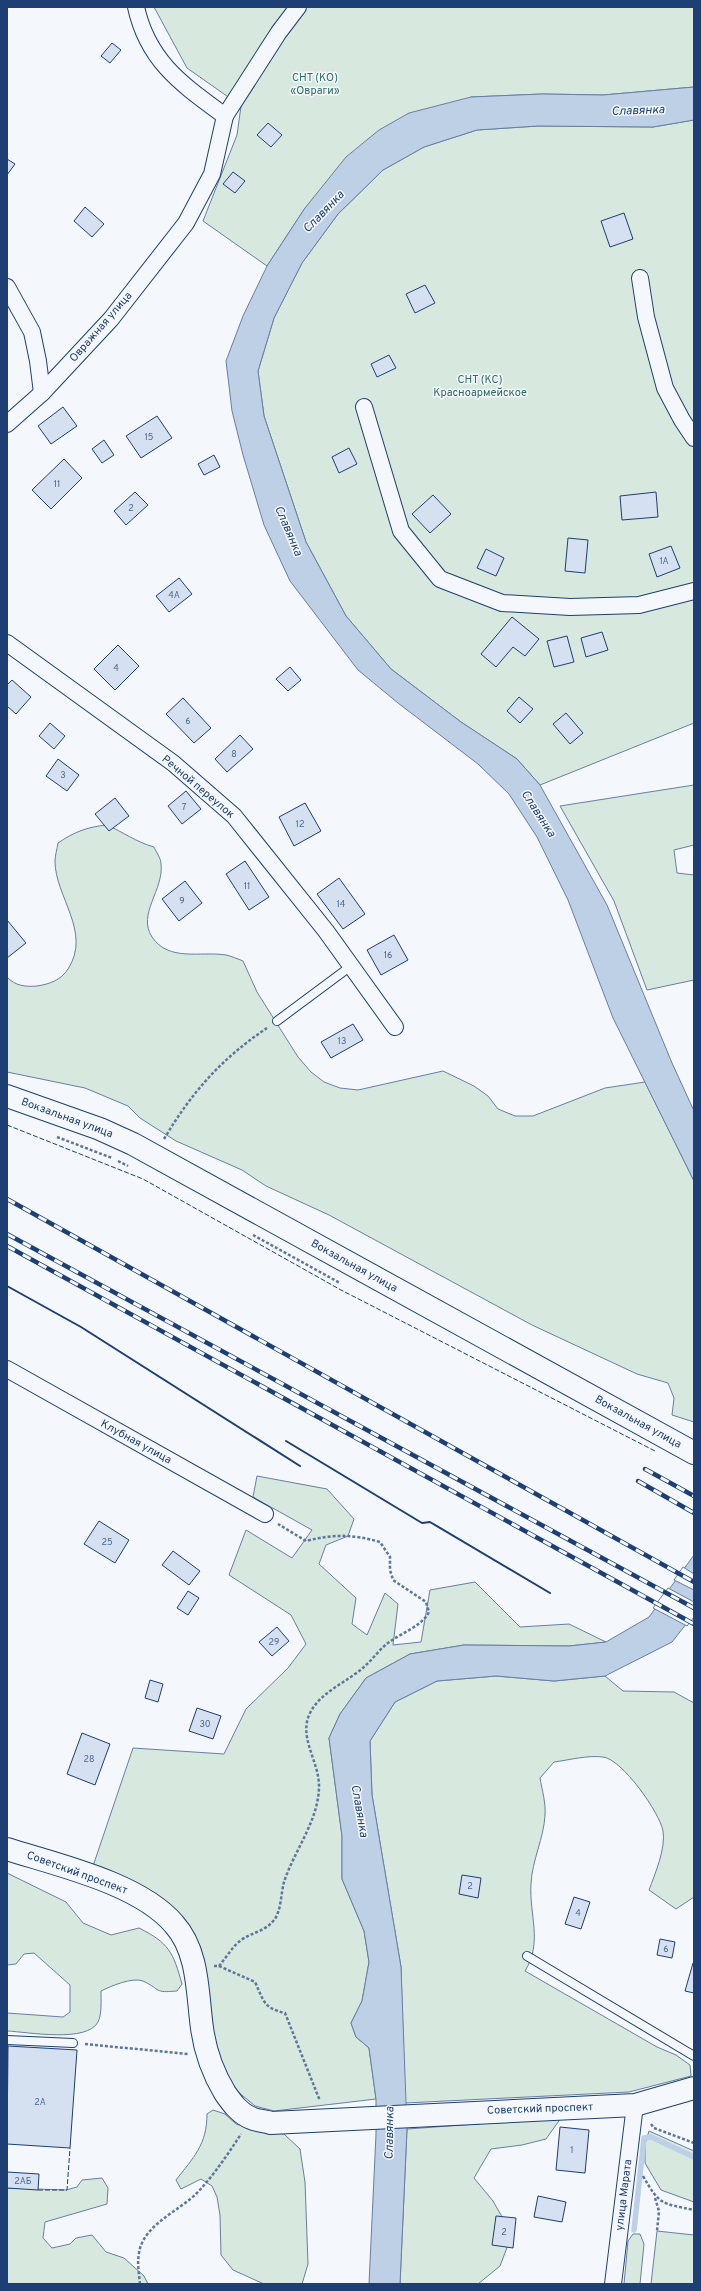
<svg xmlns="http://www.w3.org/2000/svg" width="701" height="2291" font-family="Overpass,sans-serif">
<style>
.green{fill:#d7e8df;stroke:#687fa3}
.water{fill:#bed0e5;stroke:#687fa3}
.pier{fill:#f4f7fb;stroke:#687fa3}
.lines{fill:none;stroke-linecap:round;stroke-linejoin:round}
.stream{stroke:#bed0e5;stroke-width:5.5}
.building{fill:#d5e0f0;stroke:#1d3f73}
.lane-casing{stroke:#1d3f73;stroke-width:10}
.street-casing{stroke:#1d3f73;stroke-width:18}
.secondary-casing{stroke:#1d3f73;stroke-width:24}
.path{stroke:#5e769c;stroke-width:2.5;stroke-dasharray:3 2;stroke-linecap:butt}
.lane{stroke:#f4f7fb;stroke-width:8}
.street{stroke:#f4f7fb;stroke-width:16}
.secondary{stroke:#f4f7fb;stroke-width:22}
.rail-casing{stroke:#1d3f73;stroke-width:4.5}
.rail{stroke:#f4f7fb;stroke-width:3;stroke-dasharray:9;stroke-linecap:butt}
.fence{stroke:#1d3f73;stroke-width:1;stroke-dasharray:5 2;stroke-linecap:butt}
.wall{stroke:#1d3f73;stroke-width:2}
.labels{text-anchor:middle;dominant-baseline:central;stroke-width:3;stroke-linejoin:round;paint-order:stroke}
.number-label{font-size:9px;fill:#4b6792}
.park-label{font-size:11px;fill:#2c6c60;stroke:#f4f7fb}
.street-label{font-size:11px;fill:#1d3f73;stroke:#f4f7fb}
.water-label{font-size:12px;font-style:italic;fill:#1d3f73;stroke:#f4f7fb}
</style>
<rect width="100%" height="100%" fill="#f4f7fb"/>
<!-- green -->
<g class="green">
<polygon points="154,7 694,7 694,87 603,95 542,94 471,97 305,208 267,266 203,221 237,135 241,106 187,68"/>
<polygon points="694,120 694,723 540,785 517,759 461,722 391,669 346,616 306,542 264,416 258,371 274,318 302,263 338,214 383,170 424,147 477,130 538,126 653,127"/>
<polygon points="694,785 694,845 674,850 677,873 694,875 694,980 647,990 614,901 560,806"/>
<path d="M107,825c16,7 29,17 47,22 2,5 7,11 7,17 3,26 -24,50 -9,73 17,25 48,14 74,18 5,1 12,4 17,6l14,31 41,65 13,15 13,10 16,6 18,2 85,-19 31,15 14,10 10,13 17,7h18l72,-28 40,-6 49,99v241l-22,-7 2,-17 -6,-15 -31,-9 -105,-49 -203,-110 -63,-29 -24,-16 -66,-29 -36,-23 -12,-12 -43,-18 -78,-16v-95c8,9 19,10 30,9 13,-2 24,-6 31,-17 24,-37 -13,-72 -13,-108 0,-5 2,-12 3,-18 16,-11 29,-16 49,-18z"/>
<polygon points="257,1476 327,1489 354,1519 348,1536 326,1545 319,1564 356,1598 352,1624 367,1635 385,1593 398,1604 393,1645 421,1642 430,1590 475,1582 520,1627 569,1624 606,1642 569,1646 464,1645 410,1654 366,1678 340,1714 329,1738 342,1836 342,1879 364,1931 369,1962 362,2001 351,2023 356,2037 369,2048 376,2099 274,2111 255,2106 237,2091 214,2055 200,1953 92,1869 133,1748 224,1754 246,1709 288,1668 306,1644 291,1615 229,1575 246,1530 292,1558 312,1530 253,1497"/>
<path d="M496,1676l58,5 51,-5 18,15 51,1 20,11v194l-18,12 -27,-19c6,-16 17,-42 14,-59 -3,-18 -41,-72 -60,-74 -15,-2 -34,3 -49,5l-14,16c2,12 6,25 5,37 -1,23 -13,45 -14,69 -2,31 12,58 -6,87l132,76 19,8 14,10 1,11 -62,16 -224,11 -4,-136 -29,-172 -2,-54 25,-39 42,-21z"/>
<path d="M7,1873l59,29 17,21 28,12 28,-7c30,15 34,24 43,56l-5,7c-24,2 -15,-1 -34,-10 -11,-4 -32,5 -42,10 0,9 1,23 -3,31 -11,21 -70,10 -91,9v-18l56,4 7,-5v-27l-36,-32 -10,1 -8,10 -9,1z"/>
<path d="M213,2110l12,4 11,10 25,8 23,2 16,15 5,33 3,82 -6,20h-38l-31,-14 -12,-15 -1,-40 -3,-18 -5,-11 -11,-7 -20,10 -5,-9c17,-22 31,-35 31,-66z"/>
<polygon points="561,2118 546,2139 522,2145 491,2149 474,2178 493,2201 505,2222 508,2245 500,2266 478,2284 400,2284 407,2129"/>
<polygon points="649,2131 694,2151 694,2202 661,2190 645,2163 645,2144"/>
<polygon points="102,2178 108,2188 107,2204 45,2222 43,2238 52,2248 70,2244 76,2238 92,2235 106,2252 124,2258 144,2276 148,2284 7,2284 7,2188 66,2190 77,2187 82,2180"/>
<polygon points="657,2231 694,2235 694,2284 651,2284"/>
<polygon points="633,2234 640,2234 644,2244 640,2284 624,2284 628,2241"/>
</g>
<!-- water -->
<g class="water">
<polygon points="694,87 694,120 653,127 538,126 477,130 424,147 383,170 338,214 302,263 274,318 258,371 264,416 306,542 346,616 391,669 461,722 517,759 540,785 607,905 672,1063 694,1111 694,1181 613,1018 568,900 537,837 509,794 478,764 398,703 358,670 290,581 264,525 243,455 232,411 226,361 243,316 267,266 305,208 346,157 379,130 409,113 471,97 542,94 603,95"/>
<polygon points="694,1555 694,1614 672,1642 605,1676 554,1681 496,1676 437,1681 395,1702 370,1741 372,1795 401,1967 407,2129 400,2284 369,2284 376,2134 376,2099 369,2048 356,2037 351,2023 362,2001 369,1962 364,1931 342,1879 342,1836 329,1738 340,1714 366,1678 410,1654 464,1645 569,1646 606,1642 649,1617"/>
</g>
<!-- pier -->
<g class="pier">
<polygon points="683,1567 694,1574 694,1590 674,1580"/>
<polygon points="668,1588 694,1602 694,1617 687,1626 653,1608"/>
</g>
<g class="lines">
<!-- stream -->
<polyline class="stream" points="634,2230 644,2138 651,2137 694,2157"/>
</g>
<!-- building -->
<g class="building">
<polygon points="112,43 121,50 110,63 101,56"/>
<polygon points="268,123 282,135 271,147 257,135"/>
<polygon points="7,159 15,164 7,175"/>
<polygon points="233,172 245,181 235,193 223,184"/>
<polygon points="85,207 104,224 92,237 74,221"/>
<polygon points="624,213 633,239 610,247 601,221"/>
<polygon points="425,285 435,303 415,313 406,294"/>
<polygon points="389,355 396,368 377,377 371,364"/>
<polygon points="63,407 77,426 51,444 38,426"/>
<polygon points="157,416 172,438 141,458 126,436"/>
<polygon points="104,440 114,455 102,463 92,449"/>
<polygon points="349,448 357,464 339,473 332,457"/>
<polygon points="214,455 220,467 204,475 198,464"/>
<polygon points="64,459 82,478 51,509 32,490"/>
<polygon points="135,492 148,505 126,525 114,511"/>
<polygon points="656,492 658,517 622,520 620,496"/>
<polygon points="433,495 451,514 430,533 412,514"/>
<polygon points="568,538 588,540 585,573 565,571"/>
<polygon points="671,546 680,568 657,577 649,554"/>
<polygon points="486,549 504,558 496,576 477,568"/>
<polygon points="179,578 192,594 169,612 156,596"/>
<polygon points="512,617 539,639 525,656 513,647 496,667 481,654"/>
<polygon points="602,632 608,650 586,657 581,638"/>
<polygon points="567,636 574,662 554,667 547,641"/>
<polygon points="118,645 139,666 115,690 94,669"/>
<polygon points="290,667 301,680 288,691 276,679"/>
<polygon points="12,680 31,697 16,714 7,706 7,685"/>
<polygon points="519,697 533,709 520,723 507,711"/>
<polygon points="183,698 211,728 194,743 166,714"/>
<polygon points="566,713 583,733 570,744 553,724"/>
<polygon points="50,723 65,736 54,749 39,736"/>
<polygon points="240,735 253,749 227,772 215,759"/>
<polygon points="58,759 79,775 67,791 46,776"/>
<polygon points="186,791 201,809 182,824 168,806"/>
<polygon points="115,798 129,816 109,831 95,814"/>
<polygon points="305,803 321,831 294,846 279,817"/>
<polygon points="245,861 269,897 249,910 226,874"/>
<polygon points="339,878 365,914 343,929 317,894"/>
<polygon points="185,881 202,903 179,921 162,899"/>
<polygon points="7,920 26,943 7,958"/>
<polygon points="394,935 408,960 381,975 367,950"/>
<polygon points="353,1024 363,1040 331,1058 321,1042"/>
<polygon points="99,1521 129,1540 115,1563 84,1544"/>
<polygon points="173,1551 200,1571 189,1585 162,1565"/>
<polygon points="188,1591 199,1598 188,1615 177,1608"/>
<polygon points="277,1627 289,1641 272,1656 259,1642"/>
<polygon points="150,1680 163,1684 158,1702 145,1698"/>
<polygon points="197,1708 221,1716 213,1739 189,1731"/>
<polygon points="82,1733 110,1744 95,1785 67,1774"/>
<polygon points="462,1875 481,1878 478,1898 459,1894"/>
<polygon points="574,1897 590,1902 581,1929 565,1924"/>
<polygon points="660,1939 675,1942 672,1958 657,1955"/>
<polygon points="693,1963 694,1963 694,1993 685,1991"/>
<polygon points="8,2046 77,2050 70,2148 7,2144"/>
<polygon points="560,2127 589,2130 585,2173 556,2170"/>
<polygon points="7,2172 39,2174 38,2190 7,2188"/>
<polygon points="538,2196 566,2202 562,2222 534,2217"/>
<polygon points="496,2216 516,2218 513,2248 492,2245"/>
</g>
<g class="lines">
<defs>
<g id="lane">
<polyline points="277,1021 351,966"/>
<polyline points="527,1956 694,2056"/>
<polyline points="7,2040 73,2043"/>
</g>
<g id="street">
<polyline points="225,116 279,32 298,7"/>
<polyline points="640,278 646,317 665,388 682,420 694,438"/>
<polyline points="7,287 32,332 38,361 42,393"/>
<polyline points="364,407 401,531 440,579 502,603 570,607 639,605 694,591"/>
<path d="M7,424l35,-31 69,-74 75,-96 26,-49 13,-58c-42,-31 -77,-54 -89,-109"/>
<polyline points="7,643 173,763 234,816 326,931 395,1027"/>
<polyline points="7,1369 265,1514"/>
<polyline points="613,2284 635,2105"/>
</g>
<g id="secondary">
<polyline points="7,1096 100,1129 133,1144 694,1453"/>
<path d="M7,1849c50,16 132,34 167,75 25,28 23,68 28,104 3,23 11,45 23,65 7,10 14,20 26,25 6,3 14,3 20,5l364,-18 59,-17"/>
</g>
</defs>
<!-- lane casing -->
<use href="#lane" class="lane-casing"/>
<!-- street casing -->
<use href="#street" class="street-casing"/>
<!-- secondary casing -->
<use href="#secondary" class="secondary-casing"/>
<!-- path -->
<g class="path">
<polyline points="57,1137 112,1158"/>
<path d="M164,1139c28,-47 57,-80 103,-111"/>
<polyline points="118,1161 128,1166"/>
<polyline points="253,1235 340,1283"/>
<path d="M214,1966h5c7,-8 13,-19 21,-25 11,-9 25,-9 34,-21 7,-8 7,-27 10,-38 10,-31 35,-62 35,-96 0,-25 -21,-49 -9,-73 11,-22 38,-31 55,-47 9,-8 16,-19 26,-25 12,-9 31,-15 38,-29l-3,-10 -33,-22 -3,-10v-13l-10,-15c-28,-8 -46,-8 -74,-1l-28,-17"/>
<path d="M219,1966l36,16c9,19 8,26 30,31l35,88"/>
<polyline points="85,2044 188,2054"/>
<polyline points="651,2124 654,2128 694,2143"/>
<path d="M643,2176c17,30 19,27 51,34"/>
<polyline points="655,2198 659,2211 657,2231"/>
<path d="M140,2284c-1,-10 -3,-21 -1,-31 4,-28 40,-42 58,-60 17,-18 31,-39 44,-59"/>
</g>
<!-- lane -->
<use href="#lane" class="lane"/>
<!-- street -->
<use href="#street" class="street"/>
<!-- secondary -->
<use href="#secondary" class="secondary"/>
<defs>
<g id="rail">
<polyline points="7,1199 694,1582"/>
<polyline points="7,1234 694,1608"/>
<polyline points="7,1246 694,1624"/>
<polyline points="645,1469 694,1496"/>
<polyline points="638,1481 694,1513"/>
</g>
</defs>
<!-- rail casing -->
<use href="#rail" class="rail-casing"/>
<!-- rail -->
<use href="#rail" class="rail"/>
<!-- fence -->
<g class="fence">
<polyline points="7,1125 143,1179 341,1290 655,1451"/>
<polyline points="38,2190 67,2190 70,2148"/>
</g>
<!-- wall -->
<g class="wall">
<polyline points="7,1286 81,1327 300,1466"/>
<polyline points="286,1441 422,1523 430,1522 550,1593"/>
</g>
</g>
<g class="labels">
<!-- number labels -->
<g class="number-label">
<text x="149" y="437">15</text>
<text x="57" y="484">11</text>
<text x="131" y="508">2</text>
<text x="664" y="561">1А</text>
<text x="174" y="595">4А</text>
<text x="116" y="668">4</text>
<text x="188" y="721">6</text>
<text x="234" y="754">8</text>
<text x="63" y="775">3</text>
<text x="184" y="807">7</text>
<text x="300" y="824">12</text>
<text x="247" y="886">11</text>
<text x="182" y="901">9</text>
<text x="341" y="904">14</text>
<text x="388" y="955">16</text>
<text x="342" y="1041">13</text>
<text x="107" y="1542">25</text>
<text x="274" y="1642">29</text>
<text x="205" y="1724">30</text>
<text x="89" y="1759">28</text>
<text x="470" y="1886">2</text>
<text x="578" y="1913">4</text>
<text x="666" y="1949">6</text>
<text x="40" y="2102">2А</text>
<text x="572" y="2150">1</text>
<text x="23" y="2181">2АБ</text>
<text x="504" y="2232">2</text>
</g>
<!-- park labels -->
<g class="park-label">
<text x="315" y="78">СНТ (КО)<tspan x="315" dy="13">«Овраги»</tspan></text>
<text x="480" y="380">СНТ (КС)<tspan x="480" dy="13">Красноармейское</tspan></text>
</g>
<!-- street labels -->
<g class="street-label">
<text transform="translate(101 327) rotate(-49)">Овражная улица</text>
<text transform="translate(198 787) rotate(40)">Речной переулок</text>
<text transform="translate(67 1118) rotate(20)">Вокзальная улица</text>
<text transform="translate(354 1266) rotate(29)">Вокзальная улица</text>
<text transform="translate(638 1422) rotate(29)">Вокзальная улица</text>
<text transform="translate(136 1442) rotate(29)">Клубная улица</text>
<text transform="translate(77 1873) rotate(20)">Советский проспект</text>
<text transform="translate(540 2109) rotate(-2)">Советский проспект</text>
<text transform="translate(624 2195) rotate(-83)">улица Марата</text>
</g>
<!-- water labels -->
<g class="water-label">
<text transform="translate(638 111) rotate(-2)">Славянка</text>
<text transform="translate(324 212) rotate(-46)">Славянка</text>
<text transform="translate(288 531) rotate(67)">Славянка</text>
<text transform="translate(538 814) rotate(57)">Славянка</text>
<text transform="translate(359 1811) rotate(80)">Славянка</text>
<text transform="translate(390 2133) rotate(-89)">Славянка</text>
</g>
</g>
<!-- border -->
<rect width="701" height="2291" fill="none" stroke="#1d3f73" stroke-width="16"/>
</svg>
